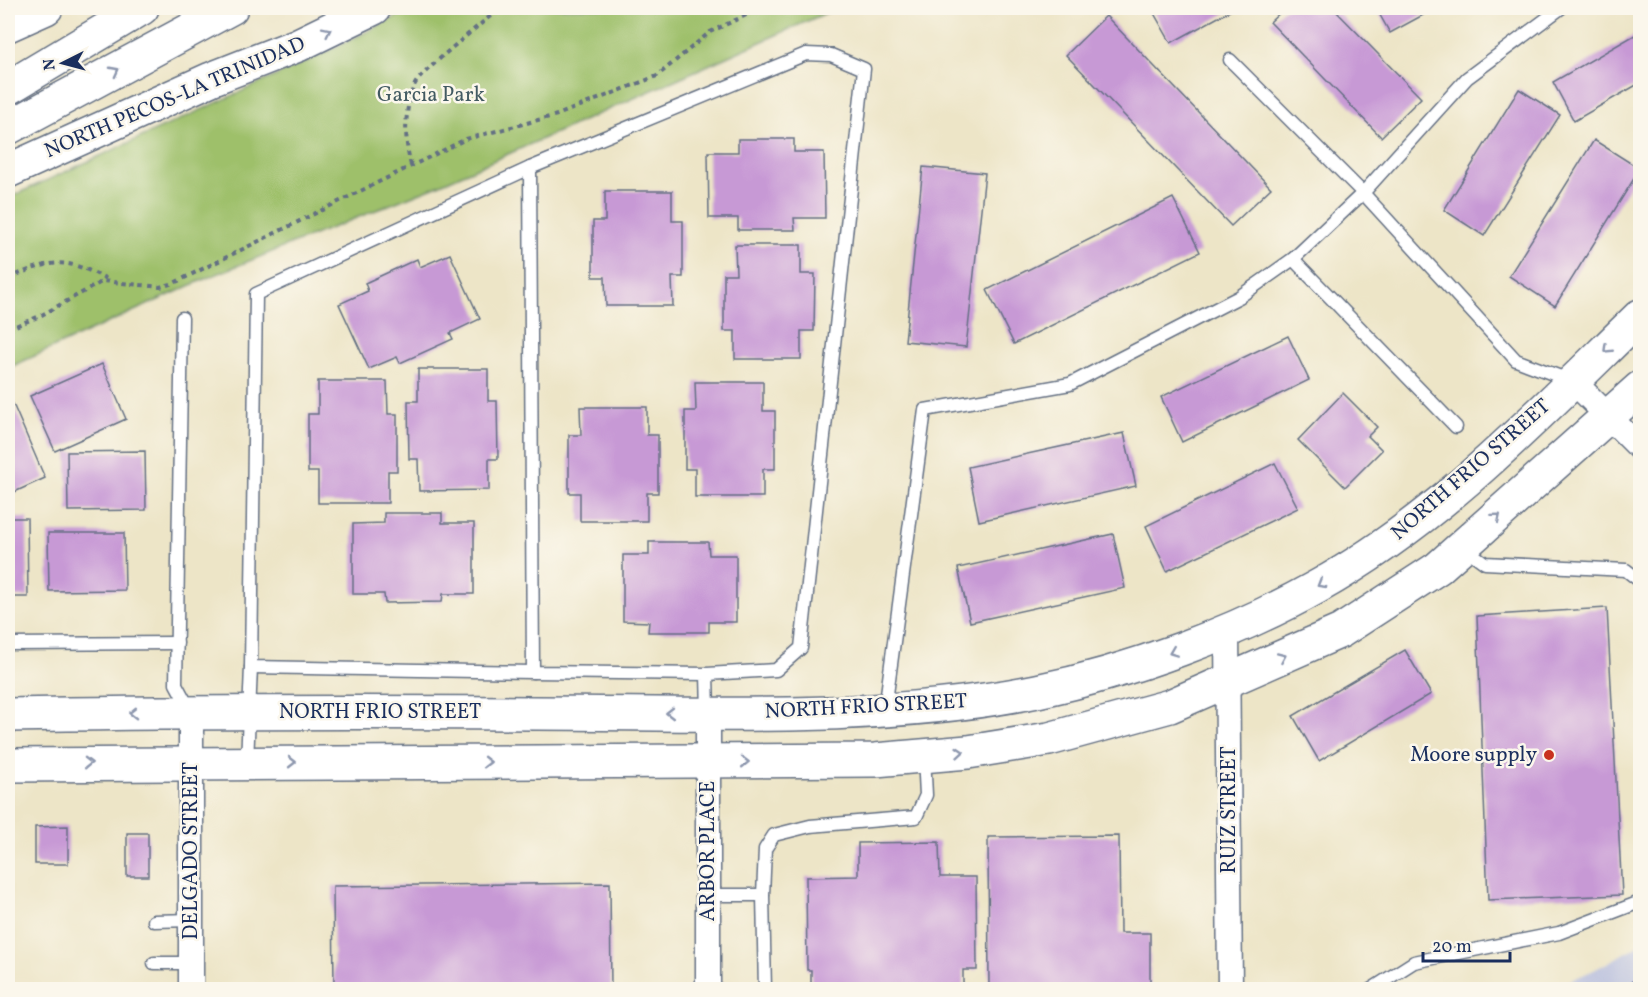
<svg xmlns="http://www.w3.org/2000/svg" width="1648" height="997" font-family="Vollkorn,serif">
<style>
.industrial{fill:#bdc3de}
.green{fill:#9ec06a;stroke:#5c7864;stroke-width:1.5}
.building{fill:#c799d5}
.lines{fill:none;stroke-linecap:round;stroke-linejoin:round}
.lane-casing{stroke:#646f83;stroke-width:15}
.street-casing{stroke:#646f83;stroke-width:27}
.secondary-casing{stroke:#646f83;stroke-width:36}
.highway-casing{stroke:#646f83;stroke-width:36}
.path{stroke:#646f83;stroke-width:4;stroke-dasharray:4.5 4.5;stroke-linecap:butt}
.lane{stroke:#fff;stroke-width:12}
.street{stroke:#fff;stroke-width:24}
.secondary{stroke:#fff;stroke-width:33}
.highway{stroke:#fff;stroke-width:33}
.rail{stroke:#1b2f5e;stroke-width:4.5}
.oneway{stroke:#8d97ae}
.poi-dot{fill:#c8321e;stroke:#fbf7ec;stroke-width:2}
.labels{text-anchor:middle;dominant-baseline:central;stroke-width:5;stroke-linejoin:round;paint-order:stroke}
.park-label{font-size:21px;fill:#425a62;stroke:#fbf7ec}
.street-label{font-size:21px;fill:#1b2f5e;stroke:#fbf7ec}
.poi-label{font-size:21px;fill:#1b2f5e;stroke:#fbf7ec;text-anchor:end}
</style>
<rect width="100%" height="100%" fill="#fbf7ec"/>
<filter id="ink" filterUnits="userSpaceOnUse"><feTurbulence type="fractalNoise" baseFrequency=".0167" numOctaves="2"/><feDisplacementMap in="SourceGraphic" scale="12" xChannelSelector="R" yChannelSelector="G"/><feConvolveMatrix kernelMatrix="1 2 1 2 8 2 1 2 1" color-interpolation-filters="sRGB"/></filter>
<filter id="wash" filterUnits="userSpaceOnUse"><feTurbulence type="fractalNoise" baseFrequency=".008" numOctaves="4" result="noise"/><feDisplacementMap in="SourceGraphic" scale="24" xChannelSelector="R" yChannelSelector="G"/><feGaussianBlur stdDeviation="1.35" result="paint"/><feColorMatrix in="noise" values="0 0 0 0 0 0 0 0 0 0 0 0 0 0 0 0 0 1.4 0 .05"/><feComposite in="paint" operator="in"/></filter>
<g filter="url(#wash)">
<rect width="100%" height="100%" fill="#ede5c7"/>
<!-- industrial -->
<polygon class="industrial" points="1640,945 1640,989 1551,989 1594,970"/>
<!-- green -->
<polygon class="green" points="414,8 837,8 436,186 207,278 8,368 8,198 308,61"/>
<g id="blocks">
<!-- building -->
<g class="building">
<polygon points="1151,8 1235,8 1171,43"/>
<polygon points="1285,8 1333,8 1421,98 1381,137 1270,22"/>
<polygon points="1376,8 1436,8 1390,33"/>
<polygon points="1106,16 1271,188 1231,226 1066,55"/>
<polygon points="1640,32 1640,83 1574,121 1553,82"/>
<polygon points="1519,89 1560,115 1484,236 1444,210"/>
<polygon points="738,139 794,139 794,152 824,152 825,218 794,218 795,230 738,230 738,218 709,218 708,152 738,152"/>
<polygon points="1594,140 1640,169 1555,306 1509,276"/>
<polygon points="923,167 985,173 966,347 905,341"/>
<polygon points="605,191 672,191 672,221 683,221 683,277 672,277 673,306 606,306 605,277 593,277 593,221 605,221"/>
<polygon points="1173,198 1200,252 1014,344 987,290"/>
<polygon points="735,245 801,245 801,274 815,274 814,331 801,331 801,359 735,359 735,331 724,331 724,274 736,274"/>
<polygon points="450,254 480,319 450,333 453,339 400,363 397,357 369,369 339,304 368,291 365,283 417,259 420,267"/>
<polygon points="1288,336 1309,380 1182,442 1161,397"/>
<polygon points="102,364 126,419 55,451 30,396"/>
<polygon points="418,369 488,369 488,401 497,401 498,459 489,459 489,490 419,491 418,459 409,459 408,401 418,401"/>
<polygon points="318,381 387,381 388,414 397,414 397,471 388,471 388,503 318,503 318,472 308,472 308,414 318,414"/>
<polygon points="695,382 763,382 763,411 775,411 775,469 763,469 763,497 695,497 695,469 685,469 685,411 696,411"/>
<polygon points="1343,393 1377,427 1368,436 1382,450 1345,487 1298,440"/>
<polygon points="13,404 45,478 8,495 8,407"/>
<polygon points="580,407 647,407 647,435 658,435 658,493 647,493 647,521 580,521 580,493 569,493 569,435 581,435"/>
<polygon points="1124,433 1136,486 979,521 968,467"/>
<polygon points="145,451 146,510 68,511 67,452"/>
<polygon points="1275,463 1298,508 1167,571 1146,526"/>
<polygon points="384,513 442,513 442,523 474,523 474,594 443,594 442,602 385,603 384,594 353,594 353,524 384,523"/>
<polygon points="8,518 27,518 28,597 8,597"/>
<polygon points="48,533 124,533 125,590 49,591"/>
<polygon points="1113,534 1125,588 970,622 958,568"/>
<polygon points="649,542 708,542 709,555 736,555 736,622 709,622 709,632 648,632 649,622 623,621 623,555 649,555"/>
<polygon points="1607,608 1622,895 1488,900 1477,616"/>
<polygon points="1405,650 1431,694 1319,761 1293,716"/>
<polygon points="68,826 68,864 35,864 35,827"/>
<rect x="127" y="833" width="21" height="43"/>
<polygon points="1119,836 1120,933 1150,933 1150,990 989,990 988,837"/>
<polygon points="939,842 940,877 976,877 977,970 963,970 963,990 811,990 811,970 807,970 806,877 858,876 858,843"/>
<polygon points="610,883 611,990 334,990 333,886"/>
</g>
</g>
</g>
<g filter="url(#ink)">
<use href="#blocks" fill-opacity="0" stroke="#646f83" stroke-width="1.5"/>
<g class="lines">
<defs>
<g id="lane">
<polyline points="1561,8 1467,78 1363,193 1516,360 1569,380"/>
<polyline points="530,168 256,294 251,667 533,672"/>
<polyline points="1293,259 1456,427"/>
<polyline points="182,318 176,684 190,710"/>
<polyline points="1463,547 1485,563 1626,570 1640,581"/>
<polyline points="8,644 177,643"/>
<polyline points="707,674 533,672 530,168 806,54 831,55 864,69 801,648 776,670 707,674 708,712"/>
<polyline points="885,709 925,410 1070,384 1239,297 1293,259 1363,193 1230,60"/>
<polyline points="247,762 251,667"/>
<polyline points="708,895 763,895 765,990"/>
<polyline points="763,895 765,849 774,835 810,826 916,817 926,795 924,756"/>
<polyline points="154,921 192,920"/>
<polyline points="154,963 191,963"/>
<polyline points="1370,990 1414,962 1559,933 1640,902"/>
</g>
<g id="street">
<polyline points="1573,381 1640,448"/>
<polyline points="1227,630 1230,990"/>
<polyline points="191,712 191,990"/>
<polyline points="708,990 708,713"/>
</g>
<g id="secondary">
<polyline points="8,171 211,79 298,45 374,8"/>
<path d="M8,715c176,-3 352,-3 528,-2 163,0 342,10 501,-22 92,-19 198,-58 280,-104 123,-68 223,-174 323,-271"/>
<polyline points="8,765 875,760 968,752 1049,739 1170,706 1341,631 1438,568 1640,388"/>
</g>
<g id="highway">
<polyline points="8,25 46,8"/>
<polyline points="8,88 142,8"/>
<polyline points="8,128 231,8"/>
</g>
</defs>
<!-- lane casing -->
<use href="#lane" class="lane-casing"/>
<!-- street casing -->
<use href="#street" class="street-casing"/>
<!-- secondary casing -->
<use href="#secondary" class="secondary-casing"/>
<!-- highway casing -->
<use href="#highway" class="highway-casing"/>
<!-- path -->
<g class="path">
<path d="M411,165c-7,-24 -7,-58 4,-81 5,-11 72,-66 86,-76"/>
<path d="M8,278c47,-18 54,-22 101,2"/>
<polyline points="8,329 40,316 103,281 160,287 174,283 466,139 557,115 657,76 710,32 761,8"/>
</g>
<!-- lane -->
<use href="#lane" class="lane"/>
<!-- street -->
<use href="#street" class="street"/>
<!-- secondary -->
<use href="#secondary" class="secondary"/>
<!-- highway -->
<use href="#highway" class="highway"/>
<!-- rail -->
<polyline class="rail" points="1622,990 1640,978"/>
</g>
<!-- one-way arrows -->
<defs><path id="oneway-chevron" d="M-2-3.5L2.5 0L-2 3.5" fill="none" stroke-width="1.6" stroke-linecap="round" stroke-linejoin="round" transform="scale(1.5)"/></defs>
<g class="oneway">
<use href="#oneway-chevron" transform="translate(327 31) rotate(-26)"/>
<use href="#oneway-chevron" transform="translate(115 71) rotate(-28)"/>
<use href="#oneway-chevron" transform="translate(1607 349) rotate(136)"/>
<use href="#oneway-chevron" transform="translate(1497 517) rotate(-40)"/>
<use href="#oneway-chevron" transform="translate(1321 584) rotate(149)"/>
<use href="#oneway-chevron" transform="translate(1173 652) rotate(158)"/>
<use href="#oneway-chevron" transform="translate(1282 657) rotate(-24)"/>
<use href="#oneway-chevron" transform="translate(133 713) rotate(179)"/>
<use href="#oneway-chevron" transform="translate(670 713) rotate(-180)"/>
<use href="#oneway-chevron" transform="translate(960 752) rotate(-5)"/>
<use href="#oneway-chevron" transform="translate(292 762)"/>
<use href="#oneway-chevron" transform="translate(487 762)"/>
<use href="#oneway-chevron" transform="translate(745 762) rotate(-1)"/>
<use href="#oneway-chevron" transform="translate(88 763) rotate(-1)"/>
</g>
</g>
<!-- markers -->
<circle class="poi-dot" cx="1549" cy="755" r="6"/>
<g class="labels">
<!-- park labels -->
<g class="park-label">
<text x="431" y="95">Garcia Park</text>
</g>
<!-- street labels -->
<g class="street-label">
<text transform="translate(175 98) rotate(-23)">NORTH PECOS-LA TRINIDAD</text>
<text transform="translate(1471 470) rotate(-41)">NORTH FRIO STREET</text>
<text transform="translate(866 707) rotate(-3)">NORTH FRIO STREET</text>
<text x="380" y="712">NORTH FRIO STREET</text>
<text transform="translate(1229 810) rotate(-90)">RUIZ STREET</text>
<text transform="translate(191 851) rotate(-90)">DELGADO STREET</text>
<text transform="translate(708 851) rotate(-90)">ARBOR PLACE</text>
</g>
<!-- poi labels -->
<g class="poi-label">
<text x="1537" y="755">Moore supply</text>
</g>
</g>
<!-- margin -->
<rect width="1648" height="997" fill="none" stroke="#fbf7ec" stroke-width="30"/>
<!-- north arrow -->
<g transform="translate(63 63) rotate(264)" stroke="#fbf7ec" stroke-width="4.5" paint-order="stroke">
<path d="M0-4.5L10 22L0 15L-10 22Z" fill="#1b2f5e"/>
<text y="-9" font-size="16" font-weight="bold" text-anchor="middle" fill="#1b2f5e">N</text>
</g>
<!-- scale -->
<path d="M1423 952v9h87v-9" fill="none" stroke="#1b2f5e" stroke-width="3"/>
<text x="1432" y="952" font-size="18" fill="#1b2f5e" stroke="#fbf7ec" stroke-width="4.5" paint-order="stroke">20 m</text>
</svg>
